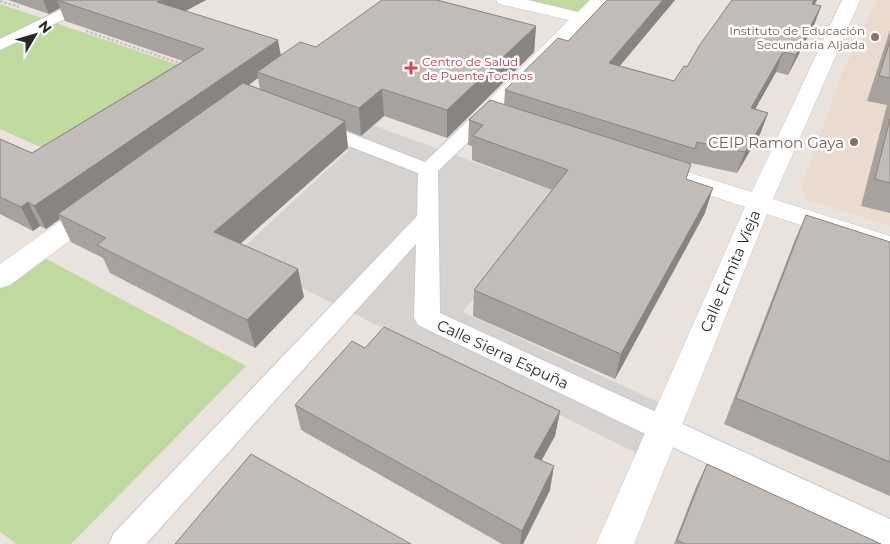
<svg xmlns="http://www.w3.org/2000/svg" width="890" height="544" font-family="Montserrat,sans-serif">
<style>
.education{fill:#eadbce}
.green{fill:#beda9f}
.plaza{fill:#d6d2cf}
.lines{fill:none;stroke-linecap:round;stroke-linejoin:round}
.pedestrian-casing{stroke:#c4c9d1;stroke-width:2}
.minor-casing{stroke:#c4c9d1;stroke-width:1}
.path{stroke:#c3c3c3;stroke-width:2.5;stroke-dasharray:2.5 2;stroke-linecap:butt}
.pedestrian{fill:#fff;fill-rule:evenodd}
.minor{fill:#fff;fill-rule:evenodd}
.wall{fill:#a7a29f;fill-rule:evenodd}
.shaded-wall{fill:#888482}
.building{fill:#c2bcb9;stroke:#888482}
.education-dot{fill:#8d6e63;stroke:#fff;stroke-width:2}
.health-dot{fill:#e0444e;stroke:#fff;stroke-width:2}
.labels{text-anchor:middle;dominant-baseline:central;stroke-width:5;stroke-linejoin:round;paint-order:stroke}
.far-education-label{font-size:12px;fill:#785e54;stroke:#fff;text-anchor:end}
.far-health-label{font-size:12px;fill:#be3a42;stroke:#fff;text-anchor:start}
.education-label{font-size:15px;fill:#785e54;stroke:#fff;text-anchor:end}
.street-label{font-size:15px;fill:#292929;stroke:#fff}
</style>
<rect width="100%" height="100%" fill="#eae2dd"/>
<!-- education -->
<polygon class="education" points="877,0 890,0 890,226 804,199 807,193 800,190 842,74"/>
<!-- green -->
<g class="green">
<polygon points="505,0 600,0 582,18"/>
<polygon points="0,4 187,68 54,153 0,129"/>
<polygon points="43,257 246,366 71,544 17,544 0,532 0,288"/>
</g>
<!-- plaza -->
<polygon class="plaza" points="265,86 556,192 463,312 673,409 651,460 235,255 349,150 234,108"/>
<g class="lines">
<defs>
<g id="pedestrian">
<polygon points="81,0 101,0 98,3 0,50 0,39"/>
<polygon points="486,108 493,110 495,114 493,118 438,171 440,313 890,519 890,544 875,544 418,325 414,318 416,244 146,544 109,544 114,533 417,216 418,173 310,131 307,127 310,123 317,121 324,123 425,162 479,110"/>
</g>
<g id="minor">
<path d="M496,0h32l50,12 12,-12h19l-109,112 13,4 3,5 -3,5c-12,2 -31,-2 -38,-12l94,-94 -70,-16z"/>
<polygon points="842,0 860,0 773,199 890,236 890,254 767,214 634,544 596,544 745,207 643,173 639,168 643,163 651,161 752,192"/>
<polygon points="96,200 105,202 109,208 105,214 10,285 0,288 0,264 87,202"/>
</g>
</defs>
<!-- pedestrian casing -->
<use href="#pedestrian" class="pedestrian-casing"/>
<!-- minor casing -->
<use href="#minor" class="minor-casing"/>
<!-- path -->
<g class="path">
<polyline points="0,1 19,7"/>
<polyline points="86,31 182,64"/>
</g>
<!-- pedestrian -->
<use href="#pedestrian" class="pedestrian"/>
<!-- minor -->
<use href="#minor" class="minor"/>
</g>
<!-- wall -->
<g class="wall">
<path d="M8,0h198l-21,11 96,44 35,-8 220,-21 -2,26 -87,86 -63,-22 -23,20 -15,-6 2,18 -108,96 64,53 -49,51 -145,-75 -7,-15 -32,-16 -11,-23 -14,10 -6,-3 -7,5 -33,-17v-75l32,14 151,-92 -118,-40 -5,-13 -11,6zM258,78l2,11 -11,-4z"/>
<polygon points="607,0 675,0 620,66 674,81 687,67 732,0 817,0 814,4 821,6 814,25 788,75 776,72 755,109 768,113 760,134 737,173 691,163 686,179 705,213 615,379 473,316 474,290 552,190 472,160 472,146 468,145 469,120 504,105 505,90 568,41"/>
<polygon points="890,30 890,213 861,206 887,105 867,101"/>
<polygon points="806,215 890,242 890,496 724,424 794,242"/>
<polygon points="365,348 560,411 555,436 542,460 550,490 523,544 502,544 301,430 295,405"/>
<polygon points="707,464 881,544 674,544 696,487"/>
</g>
<!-- shaded-wall -->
<g class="shaded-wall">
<polygon points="43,0 77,0 57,0 60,8 49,14"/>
<polygon points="162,0 206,0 163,23 157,2"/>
<polygon points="663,0 675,0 605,83 609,63"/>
<polygon points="814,0 817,0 805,23 812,4"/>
<polygon points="821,6 814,25 788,75 796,55"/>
<polygon points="536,26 534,52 447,138 447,110"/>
<polygon points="278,40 282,61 257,72 258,78 63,217 58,214 60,219 46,229 34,206"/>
<polygon points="783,52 776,72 744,129 751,108"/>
<polygon points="382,89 384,116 361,136 359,108"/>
<polygon points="768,113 760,134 737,173 745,152"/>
<polygon points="345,121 348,148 222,260 214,232"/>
<polygon points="713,188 705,213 615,379 621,354"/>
<polygon points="28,202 40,226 33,231 21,207"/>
<polygon points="298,269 304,297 255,348 247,320"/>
<polygon points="560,411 555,436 530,480 534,457"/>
<polygon points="554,466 550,490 523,544 520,544 522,531"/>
</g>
<!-- building -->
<g class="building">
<polygon points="57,0 162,0 157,2 278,40 34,206 28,202 21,207 0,197 0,139 32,153 204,49"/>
<polygon points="382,0 437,0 536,26 447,110 382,89 359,108 257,72 300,42 316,47"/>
<polygon points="607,0 663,0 609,63 674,81 684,66 687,67 699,46 732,0 814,0 812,4 821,6 796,55 783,52 751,108 768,113 745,152 697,142 695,149 505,90 558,38 568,41"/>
<polygon points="890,41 890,78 879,76"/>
<polygon points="243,83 345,121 214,232 298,269 247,320 97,245 106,238 58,214"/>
<polygon points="490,100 691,164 686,179 713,188 621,354 474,290 568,170 473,136 483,125 469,120"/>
<polygon points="890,119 890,183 875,179"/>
<polygon points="806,215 890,242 890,462 736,398"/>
<polygon points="384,327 560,411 534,457 554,466 522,531 295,405 352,341 365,348"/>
<polygon points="251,454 411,544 175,544"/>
<polygon points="707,464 881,544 685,544 677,540"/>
</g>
<!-- markers -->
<g class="education-dot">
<circle cx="875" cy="37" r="5"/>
<circle cx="854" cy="142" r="5"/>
</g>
<path class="health-dot" d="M408.5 60.5h5v5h5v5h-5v5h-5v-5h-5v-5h5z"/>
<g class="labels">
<!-- far-education labels -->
<g class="far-education-label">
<text x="865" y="30">Instituto de Educación<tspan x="865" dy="14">Secundaria Aljada</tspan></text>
</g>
<!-- far-health labels -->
<g class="far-health-label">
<text x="422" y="61">Centro de Salud<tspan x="422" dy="14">de Puente Tocinos</tspan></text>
</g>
<!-- education labels -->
<g class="education-label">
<text x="844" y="142">CEIP Ramon Gaya</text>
</g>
<!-- street labels -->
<g class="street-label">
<text transform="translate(730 271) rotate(-67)">Calle Ermita Vieja</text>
<text transform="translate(503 354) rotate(25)">Calle Sierra Espuña</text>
</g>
</g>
<!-- north arrow -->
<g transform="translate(35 35) rotate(52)" stroke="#ffffff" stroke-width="4" paint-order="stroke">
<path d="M0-4L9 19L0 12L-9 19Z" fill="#292929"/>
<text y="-8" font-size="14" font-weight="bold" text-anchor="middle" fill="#292929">N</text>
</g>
</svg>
